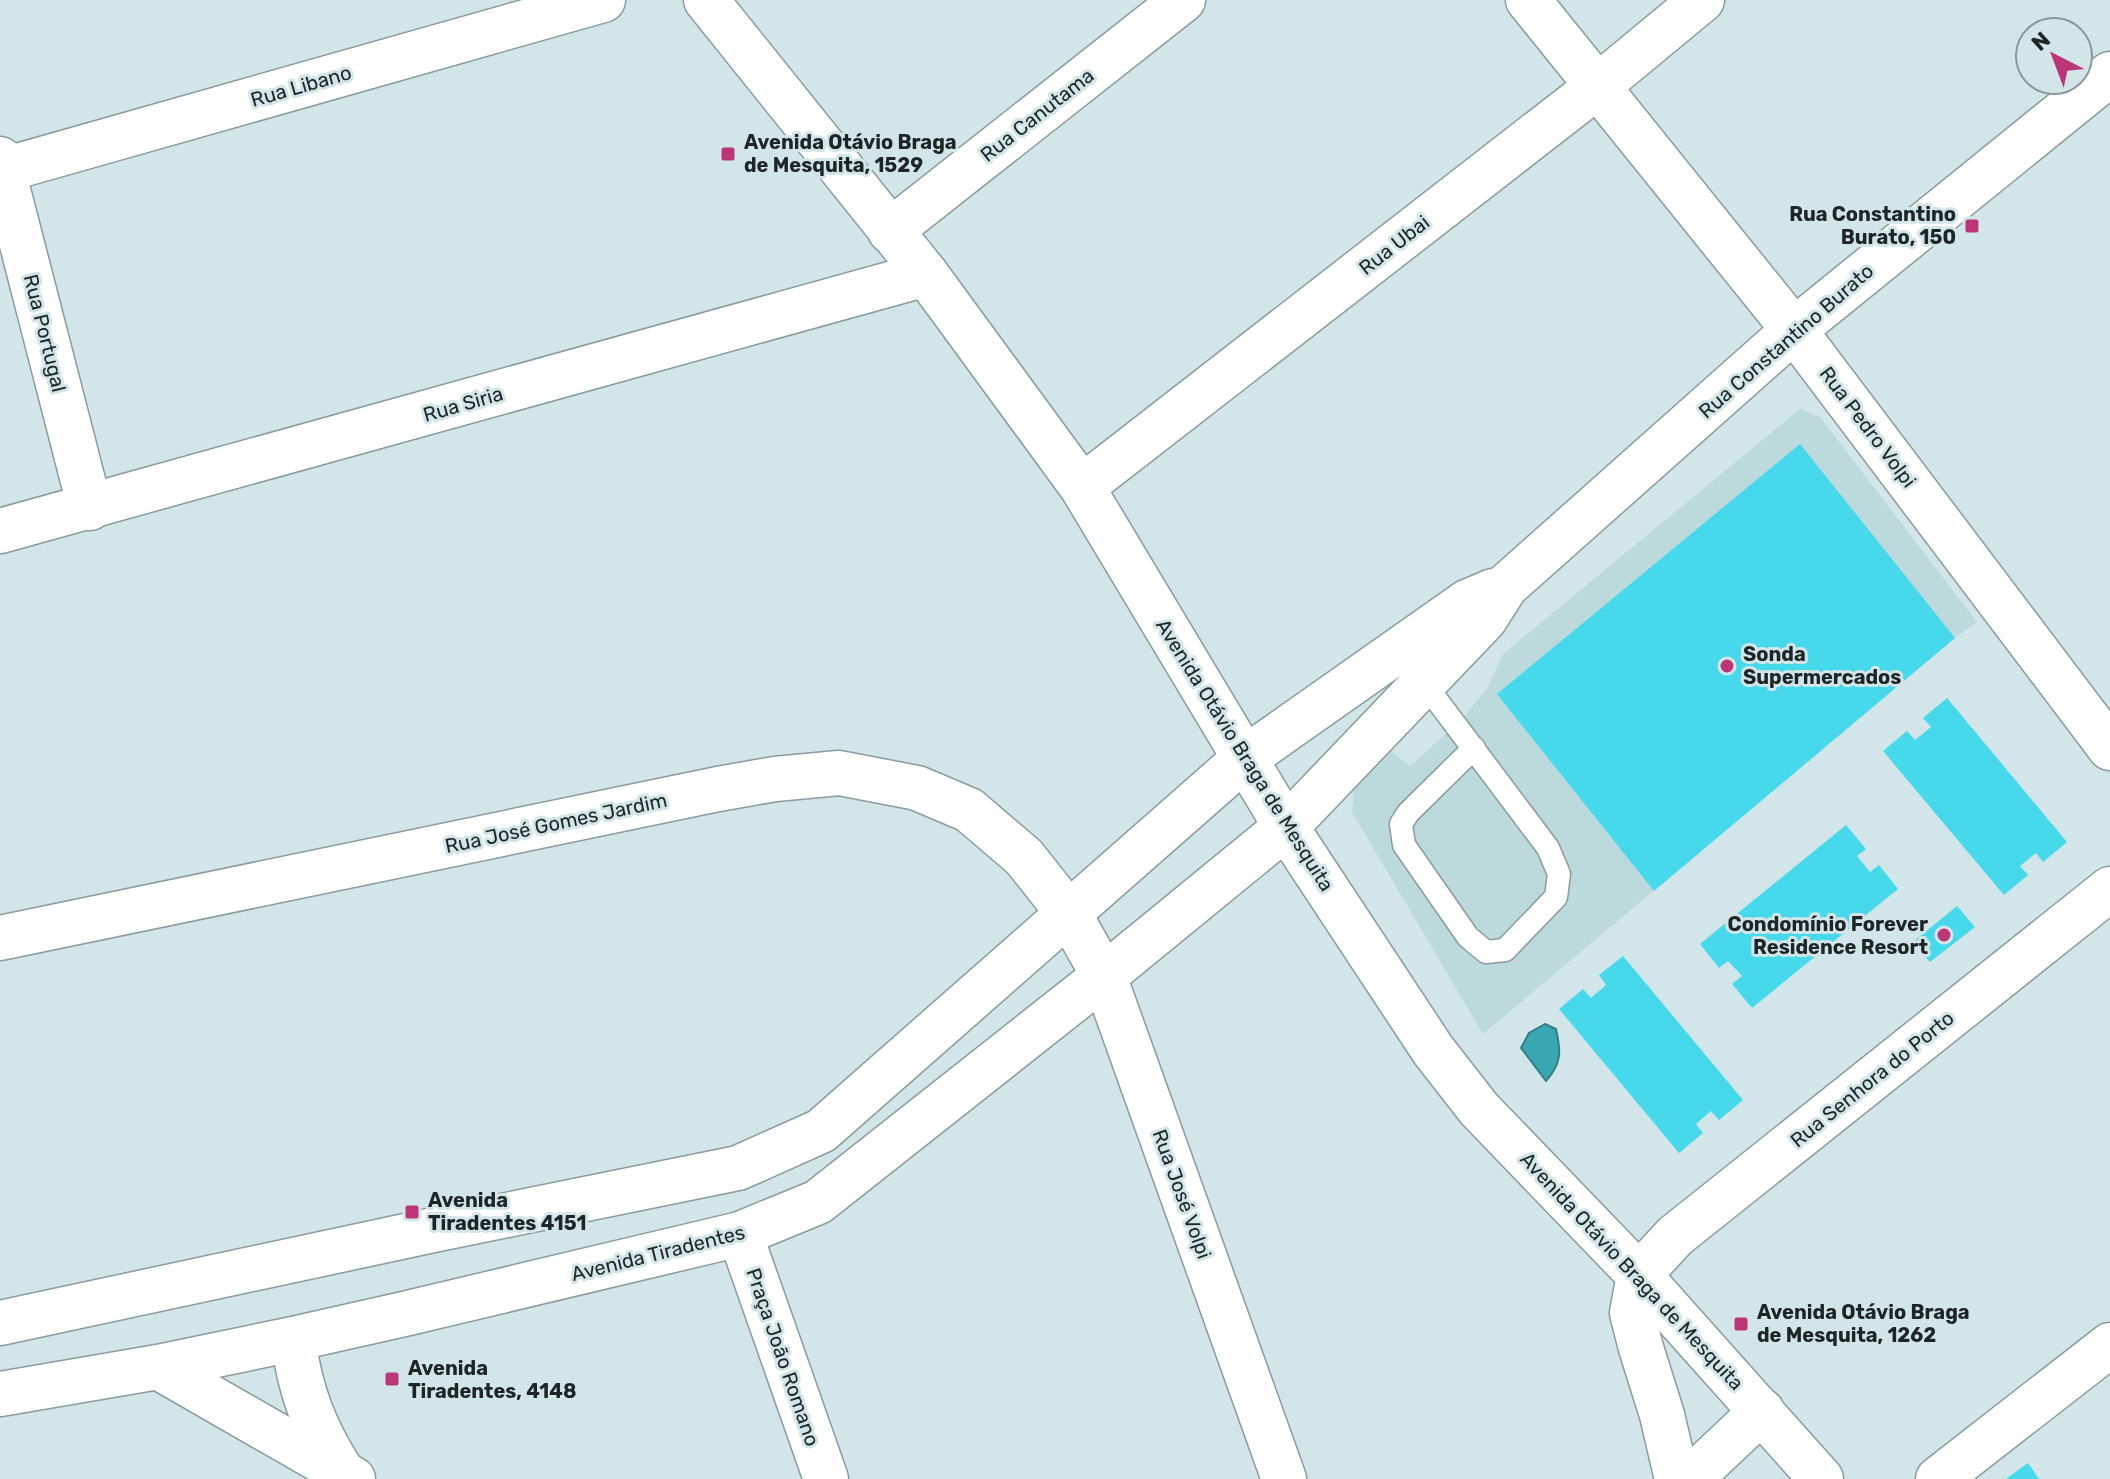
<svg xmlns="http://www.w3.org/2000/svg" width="2110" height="1479" font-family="Rubik,sans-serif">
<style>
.built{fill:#bcd9db}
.water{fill:#38a7b4;stroke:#308089;stroke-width:2}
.building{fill:#45d9eb}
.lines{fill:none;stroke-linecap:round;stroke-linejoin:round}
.lane-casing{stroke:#899b9d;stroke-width:25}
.street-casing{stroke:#899b9d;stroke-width:47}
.secondary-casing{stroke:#899b9d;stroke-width:47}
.lane{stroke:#fff;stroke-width:22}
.street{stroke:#fff;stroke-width:44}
.secondary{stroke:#fff;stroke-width:44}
.poi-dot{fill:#bb3577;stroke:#d2e5e8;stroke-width:3}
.labels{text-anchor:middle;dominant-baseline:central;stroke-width:6;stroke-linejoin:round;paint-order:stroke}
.street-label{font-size:20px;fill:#1e2526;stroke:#d2e5e8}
.poi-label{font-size:20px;font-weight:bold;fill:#1e2526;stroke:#d2e5e8;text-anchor:start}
</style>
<rect width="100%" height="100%" fill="#d2e5e8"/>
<!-- built -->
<polygon class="built" points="1800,409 1820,417 1977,622 1955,638 1483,1034 1352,812 1354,789 1390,750 1410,766 1459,722 1487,689 1503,654"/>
<!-- water -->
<path class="water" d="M1545,1024l11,5c5,22 6,34 -10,52l-25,-33 8,-15z"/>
<!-- building -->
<g class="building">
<polygon points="1800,444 1955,638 1654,891 1497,694"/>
<polygon points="1947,698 2067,842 2043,862 2036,853 2020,866 2028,875 2004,895 1883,751 1907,731 1915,740 1931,727 1923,718"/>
<polygon points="1846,825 1866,849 1857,856 1870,872 1879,865 1898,889 1752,1008 1732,984 1742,976 1728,961 1719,968 1700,944"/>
<polygon points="1957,906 1975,927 1930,962 1913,942"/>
<polygon points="1623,956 1743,1100 1719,1120 1711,1111 1696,1124 1703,1133 1679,1153 1559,1009 1583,989 1591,998 1606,985 1599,975"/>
<polygon points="2028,1463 2039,1479 2006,1479"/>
</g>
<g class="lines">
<defs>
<polyline id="lane" points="1424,683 1548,848 1559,874 1556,897 1505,950 1486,952 1468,937 1404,845 1401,824 1408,813 1474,748"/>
<g id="street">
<polyline points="1528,0 1794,330 2110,748"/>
<polyline points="0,159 90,508"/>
<polyline points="0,171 603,0"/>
<polyline points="890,231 1183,0"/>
<polyline points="1082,487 1598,86 1702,0"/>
<polyline points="0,531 926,274"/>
<polyline points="0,938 718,789 775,779 839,773 917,788 969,810 1024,857 1069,914 1104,976 1284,1479"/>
<polyline points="740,1234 826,1479"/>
<path d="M293,1339c7,52 21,89 49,133"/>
<polyline points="158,1367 353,1479"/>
<polyline points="1677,1479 1662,1415 1641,1348 1632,1313 1639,1275 1675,1236 2110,889"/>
<polyline points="1690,1479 1762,1411"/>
<polyline points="1938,1479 2110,1345"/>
</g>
<g id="secondary">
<polyline points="706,0 926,274 1082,487 1286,827 1433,1050 1479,1109 1639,1275 1821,1479"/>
<polyline points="0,1323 438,1229 738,1168 821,1131 1244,759 1467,602 1493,591"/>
<polyline points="0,1394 158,1367 293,1339 404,1314 740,1234 818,1202 1104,976 1286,827 1485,619 1506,586 1794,330 2110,74"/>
</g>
</defs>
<!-- lane casing -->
<use href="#lane" class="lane-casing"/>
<!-- street casing -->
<use href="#street" class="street-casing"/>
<!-- secondary casing -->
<use href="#secondary" class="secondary-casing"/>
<!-- lane -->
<use href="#lane" class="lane"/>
<!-- street -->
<use href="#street" class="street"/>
<!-- secondary -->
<use href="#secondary" class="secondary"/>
</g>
<!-- markers -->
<g class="poi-dot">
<rect x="720" y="146" width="16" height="16" rx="4"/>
<rect x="1964" y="218" width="16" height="16" rx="4"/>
<circle cx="1727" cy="666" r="8"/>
<circle cx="1944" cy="935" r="8"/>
<rect x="404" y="1204" width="16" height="16" rx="4"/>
<rect x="1733" y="1316" width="16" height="16" rx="4"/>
<rect x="384" y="1371" width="16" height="16" rx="4"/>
</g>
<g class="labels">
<!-- street labels -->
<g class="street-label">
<text transform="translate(301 86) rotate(-16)">Rua Libano</text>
<text transform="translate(1037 115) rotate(-38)">Rua Canutama</text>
<text transform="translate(1394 245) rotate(-38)">Rua Ubai</text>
<text transform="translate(45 333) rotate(76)">Rua Portugal</text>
<text transform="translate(1786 341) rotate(-41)">Rua Constantino Burato</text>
<text transform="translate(463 404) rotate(-16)">Rua Siria</text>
<text transform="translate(1868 427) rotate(53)">Rua Pedro Volpi</text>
<text transform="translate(1245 755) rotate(58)">Avenida Otávio Braga de Mesquita</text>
<text transform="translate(556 823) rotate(-12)">Rua José Gomes Jardim</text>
<text transform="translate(1872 1079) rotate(-39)">Rua Senhora do Porto</text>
<text transform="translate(1182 1194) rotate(70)">Rua José Volpi</text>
<text transform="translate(658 1253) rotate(-14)">Avenida Tiradentes</text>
<text transform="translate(1632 1271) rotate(47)">Avenida Otávio Braga de Mesquita</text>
<text transform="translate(783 1357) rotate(71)">Praça João Romano</text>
</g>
<!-- poi labels -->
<g class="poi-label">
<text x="744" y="142">Avenida Otávio Braga<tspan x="744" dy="23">de Mesquita, 1529</tspan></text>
<text x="1956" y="214" text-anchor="end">Rua Constantino<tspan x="1956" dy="23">Burato, 150</tspan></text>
<text x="1743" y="654">Sonda<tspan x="1743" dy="23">Supermercados</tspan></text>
<text x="1928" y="924" text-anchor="end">Condomínio Forever<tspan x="1928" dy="23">Residence Resort</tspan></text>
<text x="428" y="1200">Avenida<tspan x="428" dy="23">Tiradentes 4151</tspan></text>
<text x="1757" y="1312">Avenida Otávio Braga<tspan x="1757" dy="23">de Mesquita, 1262</tspan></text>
<text x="408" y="1368">Avenida<tspan x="408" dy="23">Tiradentes, 4148</tspan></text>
</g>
</g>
<!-- north arrow -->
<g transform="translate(2054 56) rotate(318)"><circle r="38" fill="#d2e5e8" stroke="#8a989a" stroke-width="2"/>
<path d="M0-6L14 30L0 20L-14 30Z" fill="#bb3577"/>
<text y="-12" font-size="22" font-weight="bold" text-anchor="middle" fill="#1e2526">N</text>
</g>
</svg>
